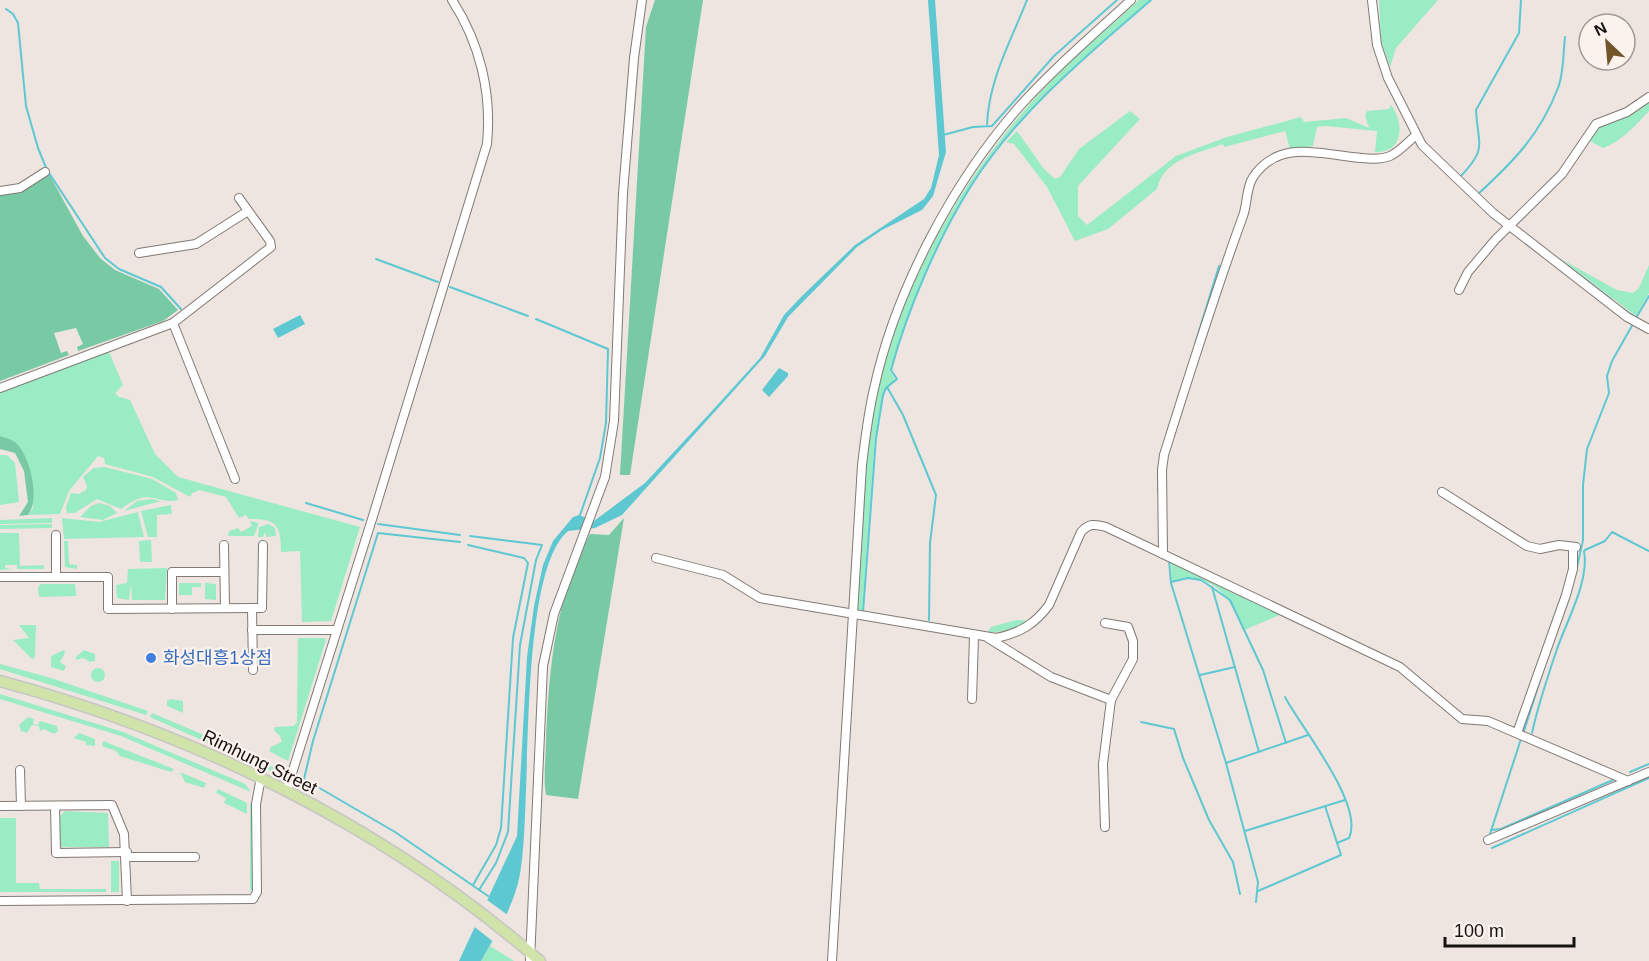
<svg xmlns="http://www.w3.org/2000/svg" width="1649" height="961" font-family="Helvetica,'Noto Sans KR',sans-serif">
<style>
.green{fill:#9aecc4}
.forest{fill:#78caa4}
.water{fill:#5ec8d2}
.pier{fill:#eee5e0}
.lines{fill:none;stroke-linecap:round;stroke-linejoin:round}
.stream{stroke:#5ec8d2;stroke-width:2}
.minor-casing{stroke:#817974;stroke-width:10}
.major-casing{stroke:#c7c6c6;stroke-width:13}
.minor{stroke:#fff;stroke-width:8}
.major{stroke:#d0e3a9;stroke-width:10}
.shop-dot{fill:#3f7fe0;stroke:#fbf2ed;stroke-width:2}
.labels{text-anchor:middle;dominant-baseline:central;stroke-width:4.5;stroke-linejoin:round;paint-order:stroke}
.shop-label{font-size:18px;fill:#366cbe;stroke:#fbf2ed;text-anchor:start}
.street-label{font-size:18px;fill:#151210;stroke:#fbf2ed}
</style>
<rect width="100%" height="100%" fill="#eee5e0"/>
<!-- green -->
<g class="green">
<path d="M1139,0h11c-63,55 -137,114 -180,187 -34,56 -62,120 -80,184l5,8 -12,15 -8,44 -13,174h-6c5,-75 4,-154 22,-227 29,-114 93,-221 174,-305 27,-28 58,-53 87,-80z"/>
<polygon points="1379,0 1438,0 1396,48 1390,67 1381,41"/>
<path d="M1649,99v12c-13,14 -28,31 -46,37l-15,-8 9,-14z"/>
<path d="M1391,105c14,19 12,48 -16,47l2,-21 -52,-5 -8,1 -4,19 -23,3 -5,-18 -61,16 -1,-3c-27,10 -59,15 -66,45l-49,40 -33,12 -28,-54 -33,-43 -8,-2 11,-11 27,38 11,10 5,-2 19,-28 51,-38 10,8 -62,67v30l9,9 89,-69 51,-19 74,-20 3,5 42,-4 23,10 -4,-12 2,-5 22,-2z"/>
<polygon points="1561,259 1617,290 1633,293 1639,288 1649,265 1649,293 1636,316"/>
<path d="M109,352l14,33 -8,8 4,4 11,3 25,54 23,23 182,50 -29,94 -29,1 -2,-71 -19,1c0,-28 -5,-33 -32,-33l-3,-4 -7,3 -13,-21 -26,-7 -8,3 -2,4 -37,-20 -48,-13 -1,-6 -6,-2 -29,35 -9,23 -32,1 5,-7c-4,-24 -3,-64 -33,-72v-45z"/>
<polygon points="0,455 7,455 15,463 19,502 0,505"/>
<path d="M105,467l47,12 24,14 2,7c-23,5 -27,-14 -57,9l-24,-10 -22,14h-8l-1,-6 5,-14 8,1 7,-4 1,-4 -4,-9 11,-9z"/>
<polygon points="152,499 161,501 124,511 137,501"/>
<polygon points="99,503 110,506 117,513 103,520 80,517 91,506"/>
<polygon points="171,505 172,514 157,515 157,537 148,537 141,511"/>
<polygon points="138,512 144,537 64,539 62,518 99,522"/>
<polygon points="52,518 52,523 0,524 0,520"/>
<polygon points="250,521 259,523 254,536 228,536 229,531 238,528 241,532 252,526"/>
<polygon points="52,524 52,528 0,529 0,525"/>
<polygon points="269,524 275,528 276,536 266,537 265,532 263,537 258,537 259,527"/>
<polygon points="0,533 19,533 20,566 44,565 44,569 17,569 17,565 5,565 5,568 12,569 0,570"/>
<polygon points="151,540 152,562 140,562 139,541"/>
<polygon points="64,541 68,541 69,564 77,565 77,569 65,567"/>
<path d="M1171,560l111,54 -38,16c-16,-35 -29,-58 -72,-49z"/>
<polygon points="167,568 165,600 132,600 131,583 129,600 117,598 116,585 127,583 128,569"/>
<polygon points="179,583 201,583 201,587 192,587 192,595 179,595"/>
<polygon points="205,583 216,584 216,600 205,599"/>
<polygon points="41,584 75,584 76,596 39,597 38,587"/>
<polygon points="1016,620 1032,621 1012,630 987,633 991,627"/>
<polygon points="19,625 36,625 35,656 33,660 13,640 29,638"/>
<polygon points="298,638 324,638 326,640 288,761 269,751 271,747 282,742 280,736 274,730 275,727 294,726 297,722"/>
<polygon points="64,650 65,653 60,662 66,666 64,671 51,667 51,656"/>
<polygon points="84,650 95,654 95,661 90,662 83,658 76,660 76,657"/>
<polygon points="0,664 51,678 148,711 146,715 0,669"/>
<circle cx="98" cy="675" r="7"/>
<polygon points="0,694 123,732 245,784 251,792 121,736 0,699"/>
<polygon points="171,699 183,701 183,713 167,706 167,701"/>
<polygon points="152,713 230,746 287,774 278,774 150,717"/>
<polygon points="28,717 34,719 33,724 38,725 40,721 57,726 58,731 54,734 44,729 40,731 39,726 32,725 27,733 21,731 19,725"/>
<polygon points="79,733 95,739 95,746 86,745 86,742 74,738"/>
<polygon points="103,741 174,769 171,772 120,756 116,751 102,746"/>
<polygon points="180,772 206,783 204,788 185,782"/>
<polygon points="218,789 247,803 247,814 224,803 226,798 216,793"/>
<rect x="250" y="804" width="2" height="86"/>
<polygon points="65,811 108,813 109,847 61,847 59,817"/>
<polygon points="0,818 16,818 16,883 39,883 40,889 106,889 106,892 0,892"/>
<rect x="111" y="861" width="8" height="31"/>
<polygon points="490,946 514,961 481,961"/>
</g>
<!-- forest -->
<g class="forest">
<polygon points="655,0 703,0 630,475 620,475 646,27"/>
<polygon points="49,174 83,236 100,258 115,270 159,289 178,310 163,321 78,351 77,347 83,344 76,328 54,333 61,353 67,351 69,355 0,381 0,193 21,190"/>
<path d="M0,436c6,2 13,4 17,8 14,15 23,55 11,71l-9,1 9,-14 -4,-31 -9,-18 -15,-4z"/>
<path d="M624,518l-46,281 -32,-4c-3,-18 0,-38 0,-56 3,-69 9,-143 44,-205l19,1z"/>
</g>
<!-- water -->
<g class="water">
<path d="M928,0h7l11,152 -13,44 -11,14 -40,20 -25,17 -69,70 -23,39 -143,159 -27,13 -27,3c-51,43 -35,273 -48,343 -6,32 -23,59 -39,87h-22l58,-125 10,-179 7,-51 9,-41 10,-24 20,-24 6,-2 15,6 51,-38 65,-70 50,-55 24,-43 18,-19 53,-51 69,-46 7,-11 8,-33z"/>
<polygon points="300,315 305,324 278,338 273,329"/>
<polygon points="779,368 788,373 788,376 769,397 762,390"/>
</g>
<!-- pier -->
<polygon class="pier" points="483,897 509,916 495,943 472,925"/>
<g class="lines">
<!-- stream -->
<g class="stream">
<polyline points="6,9 13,14 18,23 26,106 38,148 47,170 105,258 119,269 161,287 181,309"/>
<path d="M987,124c2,-45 24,-83 40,-124"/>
<polyline points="943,135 973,127 992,126 1054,56 1117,0"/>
<path d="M1459,178c29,-30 19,-31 17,-68l43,-77 2,-33"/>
<path d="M1477,195c36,-33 63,-60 81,-107 6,-15 5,-35 7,-51"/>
<polyline points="376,259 438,282"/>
<polyline points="1568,266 1611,299"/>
<polyline points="450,287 528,316"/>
<polyline points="1615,303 1636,318 1649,296"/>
<polyline points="536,319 608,349 606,423 600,458 579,518"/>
<polyline points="1195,344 1219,266"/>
<polyline points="887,387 903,415 936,495 930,543 929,620"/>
<polyline points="1158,491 1159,464"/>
<polyline points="306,503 363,520"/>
<polyline points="378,524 460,535"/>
<polyline points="470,536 542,545 536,560 520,645 508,832 496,863 479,890"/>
<polyline points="460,542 378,533 313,741 304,779 395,832 488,896"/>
<polyline points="468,545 524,558 528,563 513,638 501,828 496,845 473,885"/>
<polyline points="1585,550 1605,541 1612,532 1649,551"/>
<polyline points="1169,560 1171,583 1226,763 1258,882 1256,902"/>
<polyline points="1576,572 1583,540 1583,485 1587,449 1609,393 1607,376 1612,361 1633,324"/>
<polyline points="1171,582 1188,578 1201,580 1230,600 1263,670 1286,743"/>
<polyline points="1212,587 1259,752"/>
<path d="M863,612l13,-174 7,-43 3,-7 11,-9 -6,-9c16,-59 47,-132 80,-184 45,-72 116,-131 180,-186"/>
<polyline points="1200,675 1235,667"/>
<path d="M1285,697c15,29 80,108 64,141l-12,5"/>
<polyline points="1141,722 1174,729 1183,758 1209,820 1233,862 1240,894"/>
<polyline points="1524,731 1542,674"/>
<path d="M1532,733c6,-28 15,-54 24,-81 9,-28 34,-71 28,-101"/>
<polyline points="1226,763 1308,735"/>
<polyline points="1630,772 1649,764"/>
<polyline points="1491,830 1501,829 1613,780"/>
<polyline points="1245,831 1345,800"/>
<polyline points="1490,834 1521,739"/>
<polyline points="1492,848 1649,778"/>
<polyline points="1258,891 1341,855 1325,806"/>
</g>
<defs>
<g id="minor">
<polyline points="1372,0 1377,45 1388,78 1422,145 1493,213 1627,317 1649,329"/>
<polyline points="0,191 20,188 45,172"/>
<polyline points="139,253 196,244 248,211"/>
<polyline points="1459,290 1468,272 1495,240 1562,174 1596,124 1627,112 1649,97"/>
<polyline points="173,323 235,479"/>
<polyline points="0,388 173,323 271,247 270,241 239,198"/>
<polyline points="1442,492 1527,546 1540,549 1559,545 1576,547"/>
<polyline points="56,535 56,577"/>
<polyline points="224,545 225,608"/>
<path d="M1163,554l-1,-84 2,-15c25,-80 50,-160 79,-239 4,-11 3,-23 8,-35 6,-12 18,-22 30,-26 31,-11 86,11 109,1 9,-4 18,-14 25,-20"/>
<path d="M656,558l67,17 37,23 236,40c24,-5 39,-14 53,-33l32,-73c8,-9 14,-8 25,-5l294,140 62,52 26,2 140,60"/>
<polyline points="0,577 108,577 108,609 262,608 263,545"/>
<polyline points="252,608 253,670"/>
<polyline points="172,609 172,572 224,572"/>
<polyline points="252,630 337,630"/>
<polyline points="988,638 1051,677 1111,700"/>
<polyline points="972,699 974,636"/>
<polyline points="1517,733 1566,595 1573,569 1573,548"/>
<polyline points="20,770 21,806"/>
<path d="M287,789l86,-273 114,-372c5,-51 -7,-101 -35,-144"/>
<polyline points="0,806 112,805 124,834 127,901"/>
<polyline points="55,806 56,853 127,852"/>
<polyline points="1105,827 1103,764 1111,700 1133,659 1133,641 1128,627 1105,623"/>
<polyline points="1488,840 1649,772"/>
<polyline points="127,857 195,857"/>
<polyline points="0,901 253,899 257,892 256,804 261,777"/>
<polyline points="530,961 543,666 554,614 605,477 614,421 623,193 634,58 642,0"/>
<path d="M832,961l30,-496c3,-25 6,-51 12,-76 21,-98 79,-207 145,-282 34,-38 74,-72 112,-107"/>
</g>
<path id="major" d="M0,681c197,53 386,146 540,280"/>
</defs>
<!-- minor casing -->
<use href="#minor" class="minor-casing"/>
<!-- major casing -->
<use href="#major" class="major-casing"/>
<!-- minor -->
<use href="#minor" class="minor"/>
<!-- major -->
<use href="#major" class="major"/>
</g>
<!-- markers -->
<circle class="shop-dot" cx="151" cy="658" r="6"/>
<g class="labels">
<!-- shop labels -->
<g class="shop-label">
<text x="163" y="658">화성대흥1상점</text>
</g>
<!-- street labels -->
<g class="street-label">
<text transform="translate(260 762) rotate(26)">Rimhung Street</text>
</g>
</g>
<!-- north arrow -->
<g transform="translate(1607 42) rotate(334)"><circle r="28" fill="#fbf2ed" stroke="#9f9895" stroke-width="1.5"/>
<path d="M0-4.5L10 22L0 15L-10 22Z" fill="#725529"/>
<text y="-9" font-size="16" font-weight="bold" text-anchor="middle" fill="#151210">N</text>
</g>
<!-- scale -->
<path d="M1445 937v9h129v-9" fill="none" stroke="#151210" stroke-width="3"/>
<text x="1454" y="937" font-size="18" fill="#151210" stroke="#fbf2ed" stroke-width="4.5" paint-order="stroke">100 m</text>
</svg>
